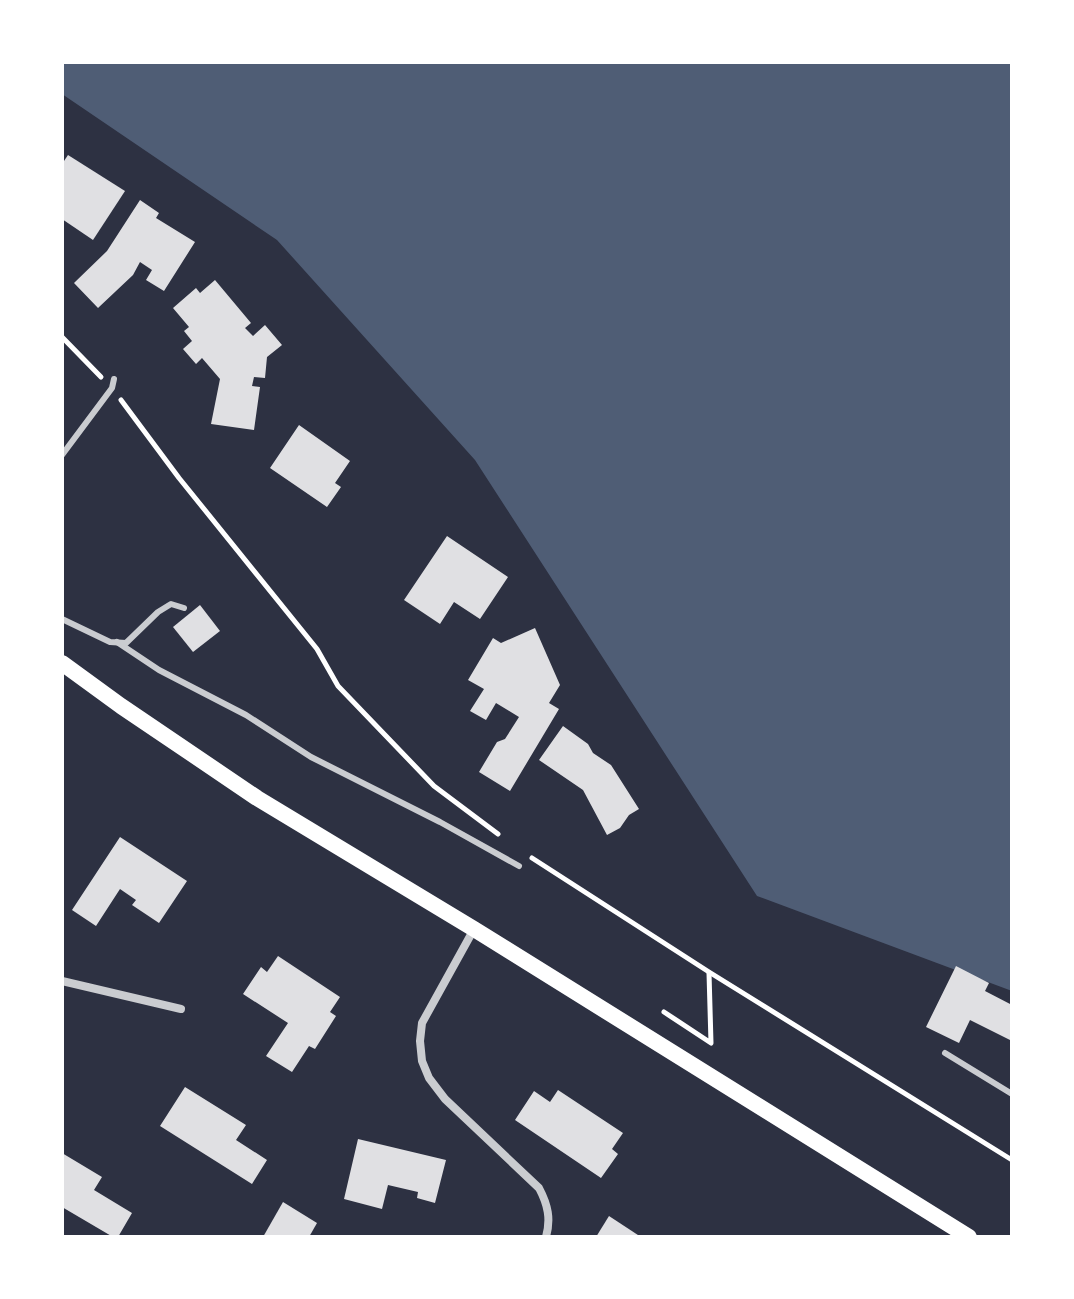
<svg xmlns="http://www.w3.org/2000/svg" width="1074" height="1299" font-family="Poppins,sans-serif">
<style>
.water{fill:#4f5d75}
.building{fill:#e0e0e3}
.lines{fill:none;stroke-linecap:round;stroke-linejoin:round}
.path{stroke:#fff;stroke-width:5}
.service{stroke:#caccd0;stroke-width:6}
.minor{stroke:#caccd0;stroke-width:8}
.secondary{stroke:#fff;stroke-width:16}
</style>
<rect width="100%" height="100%" fill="#2d3142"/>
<!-- water -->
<polygon class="water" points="62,62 1012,62 1012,991 757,896 475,460 277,240 62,94"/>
<!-- building -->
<g class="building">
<polygon points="68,155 125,191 93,240 62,219 62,164"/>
<polygon points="140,200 159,213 156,218 195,242 164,291 146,280 152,270 140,262 133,275 98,308 74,283 107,251"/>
<polygon points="215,280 251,323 245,328 253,336 265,325 282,345 267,357 265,378 254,377 252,386 260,387 254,430 211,424 220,379 202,358 196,364 183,349 192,341 184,331 189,327 173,308 196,288 200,293"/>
<polygon points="299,425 350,461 335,483 341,487 327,507 270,468"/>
<polygon points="447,536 508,577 480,619 454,602 440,624 404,600"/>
<polygon points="200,605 220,631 193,652 173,627"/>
<polygon points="535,628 560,685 549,703 559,709 510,791 479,772 497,742 505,739 519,717 496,703 486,720 470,711 484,689 468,680 493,638 501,643"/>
<polygon points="563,726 588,744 593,753 611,765 639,809 629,815 620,828 607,835 583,790 539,760"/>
<polygon points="120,837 187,881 159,923 132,905 136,900 120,889 96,926 72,910"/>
<polygon points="278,956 340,997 330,1012 336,1016 315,1049 309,1046 292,1072 266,1056 288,1023 243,994 261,967 267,972"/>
<polygon points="956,966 989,983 985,991 1012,1005 1012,1041 970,1020 959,1043 926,1027"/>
<polygon points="185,1087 246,1125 236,1140 267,1160 252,1184 160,1126"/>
<polygon points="558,1090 623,1133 612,1149 618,1154 601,1178 515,1120 534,1091 550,1102"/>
<polygon points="358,1139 446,1160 435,1203 417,1198 418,1192 388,1185 382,1209 344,1199"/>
<polygon points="62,1153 102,1177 94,1190 132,1213 118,1237 113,1237 62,1207"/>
<polygon points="283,1202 317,1223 309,1237 263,1237"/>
<polygon points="609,1216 641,1237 596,1237"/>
</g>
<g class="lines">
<!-- path -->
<g class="path">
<polyline points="62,337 101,377"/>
<polyline points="121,400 179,478 317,649 338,686 434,786 498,834"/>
<polyline points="532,858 709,972 1012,1160"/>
<polyline points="664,1012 711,1043 709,973"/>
</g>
<!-- service -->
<g class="service">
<polyline points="62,455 112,388 114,379"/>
<polyline points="62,619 110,642 126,643 158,612 171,604 184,608"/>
<polyline points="117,642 159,670 246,715 311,757 440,822 519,866"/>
<polyline points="945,1053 1012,1094"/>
</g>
<!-- minor -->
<g class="minor">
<path d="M474,929l-52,94 -2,18 2,20 7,17 16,21 94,89c9,17 12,31 7,49"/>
<polyline points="62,981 181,1009"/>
</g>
<!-- secondary -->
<polyline class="secondary" points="62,663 121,706 257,798 474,929 969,1237"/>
</g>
<!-- border -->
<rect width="1074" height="1299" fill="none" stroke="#ffffff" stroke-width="128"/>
</svg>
